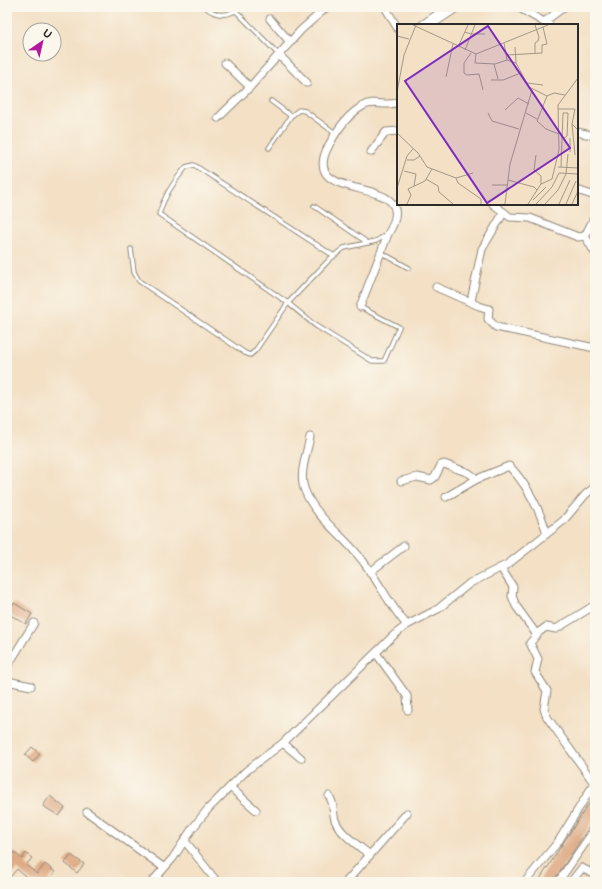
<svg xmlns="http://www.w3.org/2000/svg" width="602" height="889" font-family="'Balsamiq Sans',sans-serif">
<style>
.building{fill:#deab85}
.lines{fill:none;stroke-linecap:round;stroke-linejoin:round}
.service-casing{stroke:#8f8678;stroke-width:5.5}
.minor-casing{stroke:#8f8678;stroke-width:9}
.service{stroke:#fff;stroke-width:3.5}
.minor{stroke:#fff;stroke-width:7}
.inset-road{fill:none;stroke:#a39887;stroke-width:1}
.view{fill:#7b2cbf;fill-opacity:0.15;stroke:#7b2cbf;stroke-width:2}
.inset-edge{fill:none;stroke:#2b2b2b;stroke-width:2}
</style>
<rect width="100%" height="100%" fill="#fbf7ec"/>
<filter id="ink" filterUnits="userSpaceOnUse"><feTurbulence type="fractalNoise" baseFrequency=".025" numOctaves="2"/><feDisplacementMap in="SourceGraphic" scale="8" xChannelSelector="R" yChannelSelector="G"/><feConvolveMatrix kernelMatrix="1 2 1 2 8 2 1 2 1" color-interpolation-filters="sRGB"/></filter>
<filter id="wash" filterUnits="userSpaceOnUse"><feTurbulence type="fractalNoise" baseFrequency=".012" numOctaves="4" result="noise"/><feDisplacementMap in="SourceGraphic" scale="16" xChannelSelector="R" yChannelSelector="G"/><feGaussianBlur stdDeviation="0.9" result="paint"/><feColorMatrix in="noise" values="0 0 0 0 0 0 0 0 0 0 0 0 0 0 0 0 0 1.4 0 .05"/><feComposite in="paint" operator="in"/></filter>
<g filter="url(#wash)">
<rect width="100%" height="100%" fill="#f3e0c5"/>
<g id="blocks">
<!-- building -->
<g class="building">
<polygon points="14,603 32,614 26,624 7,613"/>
<polygon points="32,747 40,754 33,762 25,755"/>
<polygon points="595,794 595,818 553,882 538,882"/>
<polygon points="50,796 65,808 59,816 43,806"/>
<polygon points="14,852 22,859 26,853 32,858 26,865 37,874 45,864 55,872 48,882 32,882 17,869 7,881 7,859"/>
<polygon points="71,855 84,864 77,873 65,863"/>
</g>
</g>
</g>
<g filter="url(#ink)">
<use href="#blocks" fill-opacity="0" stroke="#8f8678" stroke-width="1"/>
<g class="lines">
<defs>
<g id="service">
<path d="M205,7c12,10 23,10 36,0"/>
<polyline points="236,11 279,55"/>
<polyline points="271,101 291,116"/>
<polyline points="269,148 291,116 299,110 305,111 335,133"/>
<polyline points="314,206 368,243"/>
<polyline points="131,249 134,272 139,281 245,353 250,355 255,351 288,303 330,259 344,248 376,241 386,235"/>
<polyline points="380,252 409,268"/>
<path d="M334,256l-140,-91 -8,2c-12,14 -22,29 -27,47l129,89 28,23 56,35h12l15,-34 -39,-20"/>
<polyline points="7,846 9,846"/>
</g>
<g id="minor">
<polyline points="385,7 398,29"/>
<polyline points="518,7 549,25"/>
<polyline points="270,19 290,42"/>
<polyline points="544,22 564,7"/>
<polyline points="422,25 448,7"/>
<polyline points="431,25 458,7"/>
<polyline points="279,55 307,83"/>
<polyline points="225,63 250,87"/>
<polyline points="218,118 250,87 301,30 327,7"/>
<polyline points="577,132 595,136"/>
<polyline points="371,152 386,132 398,131"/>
<polyline points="577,190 595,196"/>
<polyline points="493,204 510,217 530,218 578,237 585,236"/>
<polyline points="585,236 595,216"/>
<polyline points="585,236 595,253"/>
<polyline points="436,287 479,306 489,309 488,319 496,327 595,348"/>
<polyline points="471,301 482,249 504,212"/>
<path d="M360,307l28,-73c40,-65 -94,-25 -59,-89 8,-15 19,-31 34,-39 11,-7 24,2 35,-4"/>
<path d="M310,437c-3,16 -12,38 -5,54 12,29 43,48 60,73 15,20 25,42 42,61"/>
<path d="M401,481l16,-4 14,3 4,-3 6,-12 3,-1 25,9 8,6 32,-13c18,18 30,43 38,67"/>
<polyline points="446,497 477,479"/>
<polyline points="501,568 513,587 512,596 516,606 537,635"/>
<polyline points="370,572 404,546"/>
<polyline points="376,653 407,696 408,710"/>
<polyline points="7,667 34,623"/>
<polyline points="7,681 31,686"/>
<polyline points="283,743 301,758"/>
<polyline points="594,783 547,717 544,709 547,691 535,672 538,659 530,643 539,632 546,627 556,629 595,605"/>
<polyline points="230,787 256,810"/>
<path d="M329,796c6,8 3,15 6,24 5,14 24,26 35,35"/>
<polyline points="87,812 163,867"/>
<polyline points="185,841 217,882"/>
<polyline points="152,882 173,858 192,829 208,809 246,771 283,743 394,635 407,625 438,609 470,583 508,564 563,521 586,494 595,487"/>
<polyline points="346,882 407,813"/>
<polyline points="525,882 558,842 595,782"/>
<polyline points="558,882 595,829"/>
<polyline points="571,882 582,868 595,875"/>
</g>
</defs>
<!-- service casing -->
<use href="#service" class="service-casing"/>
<!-- minor casing -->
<use href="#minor" class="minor-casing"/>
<!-- service -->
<use href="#service" class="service"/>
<!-- minor -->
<use href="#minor" class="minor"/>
</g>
</g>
<!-- overview -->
<g transform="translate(397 24)">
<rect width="181" height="181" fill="#f3e0c5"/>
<path class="inset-road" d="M16,1l63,29 72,-29M68,8l6,2h14M0,12l12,3M107,19l3,17M61,23l10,-22M118,23l1,16 13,24 18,9 7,-3 11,2M68,26l10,-25M74,29l-7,10v10l3,2 12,-1 4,16M138,29v-10l3,-2 1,-4 -4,-12M79,30l-1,9 20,1 12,-4 9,3M110,31l35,-2v-8l5,-1 -4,-17M97,40l4,15M49,53l7,-33M94,56h12l18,-7M130,59l16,2M0,68l7,-37 12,-30M150,72l-10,25 9,8 13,5M161,85h17l-3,15 6,6M108,86l13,-12 11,6M91,89l4,8 27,8M129,89l11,6M175,100l3,31M0,109l21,20 9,14 29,11 2,5 23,16v5M173,114v14M139,131l-2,15 7,6v8M10,136h7l6,-4M161,143l20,1M164,143l2,-54h5l-1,23 -4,3M7,147l12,3 -2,12M162,149l19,1M59,154l17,-5M29,155l12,7 1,6 14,12M111,156l26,7 3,3M95,161h16M0,164l10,-32 6,-7M136,176l13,-13M10,180l4,-9 -3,-6 17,-8 7,-12M108,180l5,-40 22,-74M131,180l13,-20 11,-5 7,-29 -1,-45 20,-27M139,180l16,-17 7,-14M148,180l13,-14 8,-16 2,-20M162,180l11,-24M169,180l10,-23M175,180l6,-13"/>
<path class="view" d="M91,2l82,122 -83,55 -82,-122z"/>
<rect width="181" height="181" class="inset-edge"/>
</g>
<!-- margin -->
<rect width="602" height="889" fill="none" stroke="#fbf7ec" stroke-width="24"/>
<!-- north arrow -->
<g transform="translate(42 42) rotate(34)"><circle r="19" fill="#fbf7ec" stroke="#a8a59f"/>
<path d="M0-3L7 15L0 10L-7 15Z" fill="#b5179e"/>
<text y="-6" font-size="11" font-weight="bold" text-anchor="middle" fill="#2b2b2b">U</text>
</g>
</svg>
